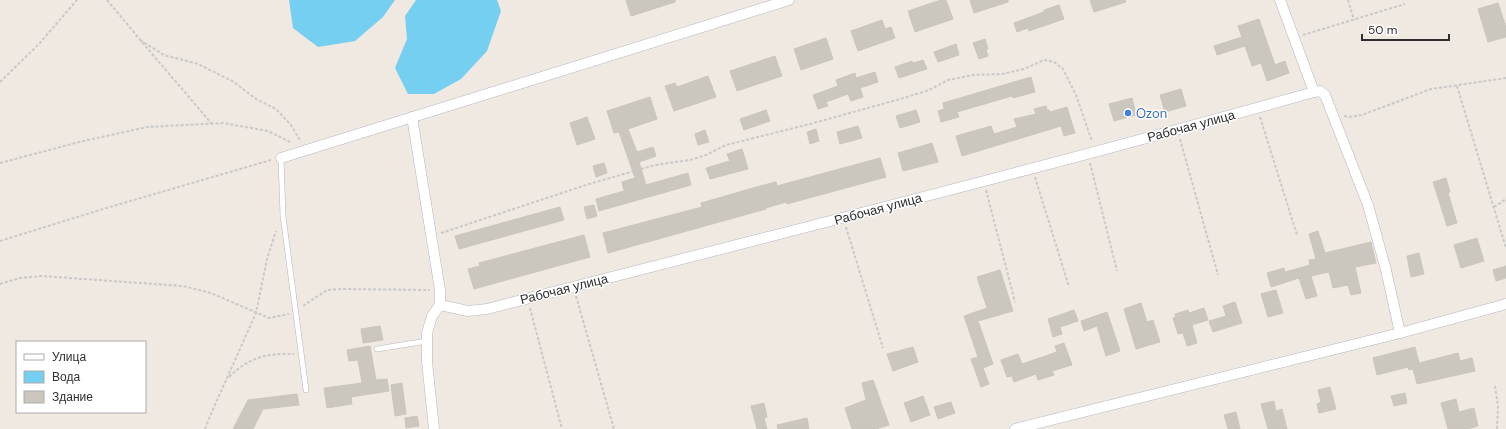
<svg xmlns="http://www.w3.org/2000/svg" width="1506" height="429" font-family="'DM Sans',sans-serif">
<style>
.water{fill:#75cff0}
.building{fill:#cbc7bf;stroke:#cbc5ba}
.lines{fill:none;stroke-linecap:round;stroke-linejoin:round}
.service-casing{stroke:#b4b7c1;stroke-width:6}
.minor-casing{stroke:#b4b7c1;stroke-width:11}
.path{stroke:#c9c9c9;stroke-width:2;stroke-dasharray:3 2;stroke-linecap:butt}
.service{stroke:#fff;stroke-width:5}
.minor{stroke:#fff;stroke-width:10}
.shop-dot{fill:#3f7fe0;stroke:#fff;stroke-width:1.5}
.labels{text-anchor:middle;dominant-baseline:central;stroke-width:3;stroke-linejoin:round;paint-order:stroke}
.shop-label{font-size:13px;fill:#366cbe;stroke:#fff;text-anchor:start}
.street-label{font-size:13px;fill:#2e2e2e;stroke:#fff}
</style>
<rect width="100%" height="100%" fill="#efe9e1"/>
<!-- water -->
<g class="water">
<polygon points="289,0 395,0 383,17 355,41 318,47 293,28"/>
<polygon points="416,0 497,0 501,11 487,51 461,79 434,94 408,94 395,68 407,39 405,16"/>
</g>
<!-- building -->
<g class="building">
<polygon points="626,0 675,0 675,2 631,16"/>
<polygon points="941,0 946,0 953,19 915,32 908,11"/>
<polygon points="970,0 1008,0 1008,2 974,13"/>
<polygon points="1090,0 1125,0 1126,2 1094,12"/>
<polygon points="1498,3 1506,27 1506,37 1488,42 1478,9"/>
<polygon points="1059,5 1064,19 1029,31 1028,28 1017,32 1014,23 1044,12 1044,10"/>
<polygon points="1259,19 1275,65 1285,61 1289,73 1267,81 1261,63 1252,66 1245,46 1217,55 1214,46 1242,37 1238,26"/>
<polygon points="882,20 885,29 891,27 895,38 858,51 851,31"/>
<polygon points="826,38 833,59 801,70 794,49"/>
<polygon points="985,39 988,49 986,50 988,56 979,59 973,43"/>
<polygon points="956,44 959,55 938,62 934,52"/>
<polygon points="775,56 782,76 737,91 730,71"/>
<polygon points="923,60 927,69 899,78 895,67 912,61 913,63"/>
<polygon points="875,72 878,82 860,88 863,97 851,101 848,94 826,102 828,106 818,109 813,95 838,86 836,80 855,73 856,78"/>
<polygon points="708,76 716,97 674,111 665,86 675,83 677,87"/>
<polygon points="1031,77 1035,92 1013,98 1012,96 957,112 959,117 941,122 938,111 944,109 943,103"/>
<polygon points="1181,89 1186,106 1165,112 1160,95"/>
<polygon points="650,97 657,119 628,129 637,152 653,147 656,156 639,162 646,185 688,173 691,185 599,211 596,199 624,191 622,182 635,178 619,132 614,133 607,111"/>
<polygon points="1132,98 1136,115 1114,121 1109,104"/>
<polygon points="1046,106 1047,110 1049,110 1050,112 1067,107 1075,133 1064,136 1061,126 962,156 956,136 991,126 994,134 1017,127 1014,119 1036,114 1034,109"/>
<polygon points="766,110 770,121 744,130 740,119"/>
<polygon points="916,110 920,122 900,128 896,116"/>
<polygon points="587,117 595,139 577,145 570,123"/>
<polygon points="858,126 862,138 840,144 837,132"/>
<polygon points="816,129 819,141 810,144 807,132"/>
<polygon points="705,130 709,142 698,145 695,134"/>
<polygon points="932,143 938,162 903,171 898,153"/>
<polygon points="742,149 748,169 710,179 706,168 730,161 727,154"/>
<polygon points="880,158 886,177 787,204 786,202 766,208 766,209 608,253 603,233 702,207 701,203 760,186 776,182 777,186"/>
<polygon points="604,163 607,173 596,177 593,166"/>
<polygon points="1446,178 1450,192 1448,193 1457,223 1447,226 1433,182"/>
<polygon points="594,205 597,216 587,219 584,207"/>
<polygon points="560,207 564,220 459,249 455,236"/>
<polygon points="1318,231 1325,253 1371,242 1376,263 1355,267 1361,293 1351,295 1348,285 1333,288 1329,272 1311,276 1317,296 1306,299 1299,278 1271,287 1267,273 1284,268 1285,272 1310,265 1309,260 1316,259 1309,234"/>
<polygon points="584,235 590,257 474,289 468,269 480,266 479,263"/>
<polygon points="1477,238 1484,261 1461,268 1454,245"/>
<polygon points="1419,253 1424,274 1411,277 1407,256"/>
<polygon points="1506,266 1506,278 1496,281 1493,270"/>
<polygon points="1000,270 1013,311 978,321 993,364 983,368 989,384 981,387 971,359 978,357 964,316 987,308 977,277"/>
<polygon points="1276,290 1283,313 1268,317 1261,294"/>
<polygon points="1235,302 1242,323 1213,332 1209,321 1226,316 1223,306"/>
<polygon points="1141,303 1147,322 1153,320 1160,342 1136,349 1124,309"/>
<polygon points="1204,308 1208,320 1192,325 1197,343 1187,346 1183,333 1178,334 1173,318 1176,317 1175,314 1188,310 1189,313"/>
<polygon points="1074,310 1078,321 1060,327 1062,334 1053,337 1048,319"/>
<polygon points="1107,312 1120,351 1106,356 1097,326 1084,331 1081,321"/>
<polygon points="380,326 383,340 363,343 361,329"/>
<polygon points="1064,343 1072,365 1052,371 1054,375 1038,380 1036,374 1014,382 1012,376 1007,377 1001,360 1018,354 1022,364 1057,352 1055,346"/>
<polygon points="370,346 376,380 387,379 389,391 351,397 352,404 327,408 324,388 362,383 358,360 349,361 347,350"/>
<polygon points="913,347 918,362 893,371 887,354"/>
<polygon points="1415,347 1419,363 1458,353 1460,361 1472,358 1475,371 1417,384 1413,369 1409,370 1408,367 1377,375 1373,358"/>
<polygon points="873,380 889,425 876,429 852,429 845,408 866,400 862,383"/>
<polygon points="402,383 406,414 395,416 391,385"/>
<polygon points="1330,387 1336,409 1319,413 1317,404 1321,402 1318,390"/>
<polygon points="1405,393 1407,403 1394,406 1391,396"/>
<polygon points="297,394 299,405 263,409 253,429 233,429 248,400"/>
<polygon points="923,396 930,415 911,422 904,403"/>
<polygon points="1456,399 1459,412 1474,408 1478,426 1468,429 1448,429 1441,403"/>
<polygon points="1274,401 1276,411 1282,409 1287,429 1268,429 1261,404"/>
<polygon points="951,402 955,413 938,419 934,407"/>
<polygon points="764,403 767,417 764,418 767,429 757,429 751,406"/>
<polygon points="1236,412 1240,429 1228,429 1224,415"/>
<polygon points="417,416 419,426 406,428 405,418"/>
<polygon points="807,418 809,429 778,429 777,425"/>
</g>
<g class="lines">
<defs>
<g id="service">
<polyline points="281,158 283,216 306,390"/>
<polyline points="377,349 427,341"/>
</g>
<g id="minor">
<polyline points="1280,0 1314,92 1320,91 1325,95 1368,205 1386,270 1400,333"/>
<polyline points="412,117 440,290 440,305 432,316 427,333 427,362 434,429"/>
<polyline points="281,158 789,0"/>
<path d="M440,305l28,6 19,-2c276,-71 552,-140 827,-217"/>
<polyline points="1015,429 1400,333 1506,304"/>
</g>
</defs>
<!-- service casing -->
<use href="#service" class="service-casing"/>
<!-- minor casing -->
<use href="#minor" class="minor-casing"/>
<!-- path -->
<g class="path">
<polyline points="107,0 153,55 212,124"/>
<polyline points="1348,0 1354,20"/>
<polyline points="1303,35 1405,4"/>
<polyline points="140,40 164,55 198,64 234,82 256,99 276,109 291,125 301,142"/>
<polyline points="0,82 39,44 77,0"/>
<polyline points="1457,86 1506,248"/>
<polyline points="1344,116 1348,117 1362,115 1431,89 1506,78"/>
<polyline points="1260,117 1297,235"/>
<polyline points="1180,139 1218,275"/>
<polyline points="0,163 79,142 147,127 223,123 268,131 292,143"/>
<polyline points="1090,163 1117,271"/>
<polyline points="1035,177 1069,287"/>
<polyline points="986,190 1015,302"/>
<polyline points="1494,207 1506,199"/>
<polyline points="846,227 883,348"/>
<polyline points="441,233 589,184 655,165 690,160 706,155 726,145 810,124 904,98 929,90 948,80 973,75 1002,74 1024,69 1044,60 1054,62 1063,69 1076,95 1092,141"/>
<polyline points="0,241 103,209 271,160"/>
<polyline points="0,284 20,278 41,276 183,286 211,293 269,318 289,314"/>
<polyline points="576,296 614,429"/>
<polyline points="303,306 327,290 343,289 430,290"/>
<polyline points="530,308 562,429"/>
<path d="M229,377c20,-20 38,-24 65,-23"/>
<polyline points="1495,386 1498,406 1497,429"/>
<polyline points="205,429 210,416 256,313 267,259 276,231"/>
</g>
<!-- service -->
<use href="#service" class="service"/>
<!-- minor -->
<use href="#minor" class="minor"/>
</g>
<!-- markers -->
<circle class="shop-dot" cx="1128" cy="113" r="4"/>
<g class="labels">
<!-- shop labels -->
<g class="shop-label">
<text x="1136" y="113">Ozon</text>
</g>
<!-- street labels -->
<g class="street-label">
<text transform="translate(1191 126) rotate(-15)">Рабочая улица</text>
<text transform="translate(878 209) rotate(-15)">Рабочая улица</text>
<text transform="translate(564 289) rotate(-14)">Рабочая улица</text>
</g>
</g>
<!-- legend -->
<rect x="16" y="341" width="130" height="72" fill="#ffffff" stroke="#ababab"/>
<rect x="24" y="354" width="20" height="6" fill="#ffffff" stroke="#ababab"/>
<text x="52" y="361" font-size="12" fill="#2e2e2e">Улица</text>
<rect x="24" y="371" width="20" height="12" fill="#75cff0" stroke="#ababab"/>
<text x="52" y="381" font-size="12" fill="#2e2e2e">Вода</text>
<rect x="24" y="391" width="20" height="12" fill="#cbc7bf" stroke="#ababab"/>
<text x="52" y="401" font-size="12" fill="#2e2e2e">Здание</text>
<!-- scale -->
<path d="M1362 34v6h87v-6" fill="none" stroke="#2e2e2e" stroke-width="2"/>
<text x="1368" y="34" font-size="12" fill="#2e2e2e" stroke="#ffffff" stroke-width="3" paint-order="stroke">50 m</text>
</svg>
